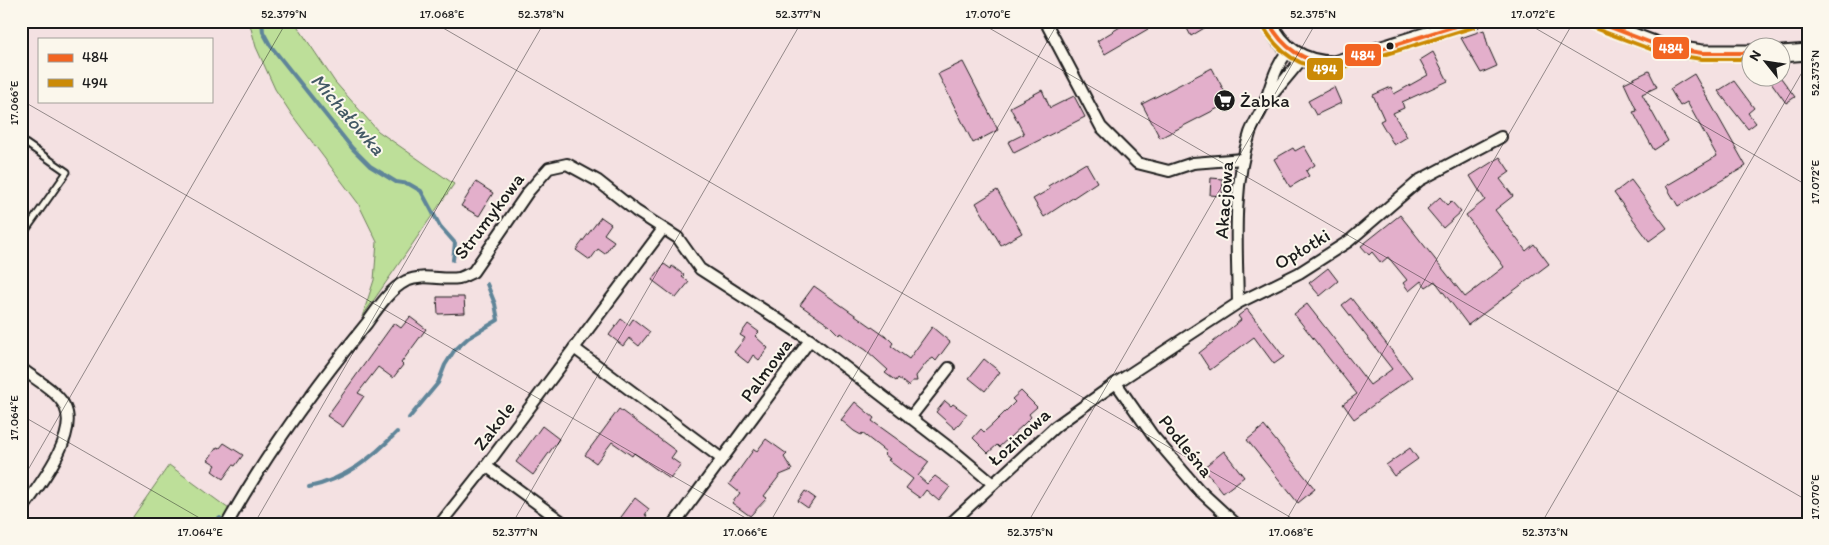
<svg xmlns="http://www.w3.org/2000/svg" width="1829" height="545" font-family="Itim,sans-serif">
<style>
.green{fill:#bddf99;stroke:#6c7e5a}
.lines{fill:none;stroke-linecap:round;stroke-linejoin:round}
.stream{stroke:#5f8599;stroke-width:4}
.building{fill:#e3afcb;stroke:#1c1c1c}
.lane-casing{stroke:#1c1c1c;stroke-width:9}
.street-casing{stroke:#1c1c1c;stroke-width:14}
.secondary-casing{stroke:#1c1c1c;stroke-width:19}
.lane{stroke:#fbf7ec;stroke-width:5}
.street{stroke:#fbf7ec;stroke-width:10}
.secondary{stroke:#fbf7ec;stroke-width:15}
.bus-1-casing{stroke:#fbf7ec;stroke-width:8}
.bus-2-casing{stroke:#fbf7ec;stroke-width:8}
.bus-1{stroke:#f26522;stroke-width:4}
.bus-2{stroke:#cb8a06;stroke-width:4}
.ticks{fill:none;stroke:#1c1c1c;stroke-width:1;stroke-opacity:0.45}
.bus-dot{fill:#1c1c1c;stroke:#fbf7ec;stroke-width:2}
.labels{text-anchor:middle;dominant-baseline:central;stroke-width:4;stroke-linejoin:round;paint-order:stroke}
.poi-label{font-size:19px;fill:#1c1c1c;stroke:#fbf7ec;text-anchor:start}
.street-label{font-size:19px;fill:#1c1c1c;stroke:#fbf7ec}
.water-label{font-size:20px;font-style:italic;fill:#435965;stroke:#fbf7ec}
.line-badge{stroke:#fbf7ec;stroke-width:2}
.badge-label{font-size:14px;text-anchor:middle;font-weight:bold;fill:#fff}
.neatline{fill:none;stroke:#1c1c1c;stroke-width:2}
.ticks-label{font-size:12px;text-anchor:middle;fill:#1c1c1c}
</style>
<rect width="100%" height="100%" fill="#f4e1e2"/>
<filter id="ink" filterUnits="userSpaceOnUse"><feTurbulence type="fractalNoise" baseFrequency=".02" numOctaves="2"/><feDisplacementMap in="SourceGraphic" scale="10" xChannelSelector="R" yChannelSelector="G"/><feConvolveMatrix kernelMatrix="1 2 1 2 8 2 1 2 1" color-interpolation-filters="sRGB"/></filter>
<g filter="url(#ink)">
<!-- green -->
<g class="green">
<polygon points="249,21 294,21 335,82 378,131 454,184 362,317 374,280 377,242 358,203 292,115 275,89 256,47"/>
<polygon points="169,465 229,509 219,524 128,524"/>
</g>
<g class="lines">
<!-- stream -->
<g class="stream">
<polyline points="262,21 263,32 270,45 352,148 370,166 396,182 409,184 421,191 440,226 455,243 453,260"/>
<polyline points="409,418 438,383 445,365 454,351 468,338 498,320 495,304 487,284"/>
<path d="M309,487c37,-8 63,-29 88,-55"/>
<polyline points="212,524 220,518"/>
</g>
</g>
<!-- building -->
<g class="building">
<polygon points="1130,21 1143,21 1148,29 1105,54 1097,41"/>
<polygon points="1183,21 1216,21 1191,36"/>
<polygon points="1484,30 1488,46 1497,66 1481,73 1461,38"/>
<polygon points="1433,52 1448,81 1402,102 1404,108 1393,113 1407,137 1394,145 1380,121 1384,119 1373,95 1391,87 1394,94 1428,75 1420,60"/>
<polygon points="963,62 998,130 973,143 938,74"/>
<polygon points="1212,68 1230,102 1160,138 1142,104"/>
<polygon points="1649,71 1657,87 1642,94 1668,141 1654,150 1633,112 1637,111 1624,83"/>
<polygon points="1694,74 1746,166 1678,206 1666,186 1717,156 1687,102 1680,106 1670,89"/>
<polygon points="1768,78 1781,78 1795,97 1786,103"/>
<polygon points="1734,81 1754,108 1748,113 1756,123 1748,129 1718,91"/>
<polygon points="1334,87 1341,103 1316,115 1308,101"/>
<polygon points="1042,90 1050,108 1074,96 1085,117 1014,153 1008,142 1024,134 1010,107"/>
<polygon points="1304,146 1315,165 1306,171 1309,176 1290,187 1274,159 1293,148 1295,151"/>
<polygon points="1500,157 1510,172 1500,179 1513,196 1495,210 1526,251 1534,244 1549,264 1468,325 1435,281 1426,287 1421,281 1409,291 1403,283 1407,280 1388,257 1381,263 1372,252 1369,255 1361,246 1400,215 1465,297 1504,267 1466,215 1485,200 1470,176"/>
<polygon points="1086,163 1097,182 1044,217 1033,199 1050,189 1048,186"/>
<polygon points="1211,178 1223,179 1222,196 1210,195"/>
<polygon points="1631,180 1667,228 1649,241 1614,193"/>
<polygon points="476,182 493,193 479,216 461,206"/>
<polygon points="997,190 1022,233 1001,245 976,203"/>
<polygon points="1440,197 1447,205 1451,201 1461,212 1443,228 1427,209"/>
<polygon points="601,217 611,224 604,234 614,241 605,254 598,249 590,260 576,250"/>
<polygon points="664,264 671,269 672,266 684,275 682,277 689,282 676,298 652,280"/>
<polygon points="1328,268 1338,281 1320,296 1309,283"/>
<polygon points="814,286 889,339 893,343 891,346 909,359 932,327 950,342 936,361 933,358 927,362 916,376 917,381 912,381 908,386 898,378 896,381 885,373 888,370 866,350 840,333 839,335 830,326 800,305"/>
<polygon points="437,297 464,297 465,313 438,314"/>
<polygon points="1351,298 1412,377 1354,419 1343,404 1357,394 1294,314 1307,304 1370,385 1392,369 1342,305"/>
<polygon points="1247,309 1284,357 1274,364 1254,337 1210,370 1199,353 1241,320 1238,316"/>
<polygon points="410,317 426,329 401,363 403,365 393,378 378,367 358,393 364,396 343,427 327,416 394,323 401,328"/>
<polygon points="621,319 629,325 633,319 650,332 639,346 629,338 623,346 609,335"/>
<polygon points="748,324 759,332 755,336 768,348 759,360 753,355 748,363 734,352 745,338 740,335"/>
<polygon points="984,359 1000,372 985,391 969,378"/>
<polygon points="1021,391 1037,407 1029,414 1031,417 1022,426 999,447 997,445 988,453 973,438 981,429 984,432 993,424 1015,402 1012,399"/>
<polygon points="945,401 951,406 953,404 967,414 955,429 936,412"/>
<polygon points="855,402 874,418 872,421 929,462 918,476 927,484 935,476 950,487 939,501 926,490 920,498 906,488 913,479 888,460 890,459 884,454 886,452 862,433 861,435 854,431 841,420"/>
<polygon points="619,409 676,451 671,458 681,465 670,479 634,453 632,456 612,442 596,463 585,455"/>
<polygon points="542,426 559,439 533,475 516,462"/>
<polygon points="1264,426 1315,489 1298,503 1247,440"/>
<polygon points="766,439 787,454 784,457 792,470 780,475 764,496 767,498 750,516 732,503 740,493 729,484 754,449 757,451"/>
<polygon points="224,443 243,455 235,466 233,465 223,479 212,471 216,465 208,460 217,447 220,448"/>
<polygon points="1410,448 1418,459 1394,476 1386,465"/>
<polygon points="1224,451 1244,477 1223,493 1203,468"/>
<polygon points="805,491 815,498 808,508 798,501"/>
<polygon points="635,498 649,509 645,515 647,516 642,524 616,524"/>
</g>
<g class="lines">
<defs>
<polyline id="lane" points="21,140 67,172 21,237"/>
<g id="street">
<polyline points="1045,21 1101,127 1137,163 1169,171 1193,163 1243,159"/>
<polyline points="1267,101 1302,59"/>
<path d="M1238,303c-1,-57 -6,-115 12,-170 4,-11 11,-20 15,-31 7,-19 10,-35 23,-51"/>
<polyline points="574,348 722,459"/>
<path d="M21,368c13,11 37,23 44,39 14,29 -28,81 -44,104"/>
<polyline points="1116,383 1153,436 1199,490 1236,524"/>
<polyline points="910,418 949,368"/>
<polyline points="486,466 565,524"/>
<path d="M227,524c38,-68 91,-141 140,-201 10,-14 23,-34 39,-42 18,-8 35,0 53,-3 4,-1 9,-4 14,-6l55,-80 21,-24 18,-4 31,17 38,30 42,27 22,31 110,71 145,112 38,32"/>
<polyline points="440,524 486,466 663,229"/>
<polyline points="674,524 810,340"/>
<polyline points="950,524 1056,426 1116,383 1238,303 1299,273 1349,241 1420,180 1501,137"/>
</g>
<g id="secondary">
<path d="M1268,21c13,29 35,43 66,43l138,-43"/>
<polyline points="1593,21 1662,47 1702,53 1752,53"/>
<polyline points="1782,54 1808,52"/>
</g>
</defs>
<!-- lane casing -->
<use href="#lane" class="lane-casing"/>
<!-- street casing -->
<use href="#street" class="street-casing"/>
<!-- secondary casing -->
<use href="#secondary" class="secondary-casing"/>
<!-- lane -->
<use href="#lane" class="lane"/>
<!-- street -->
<use href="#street" class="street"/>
<!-- secondary -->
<use href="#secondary" class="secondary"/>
<defs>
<g id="bus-1">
<path d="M1268,21c15,28 35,41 66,43l137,-43"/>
<polyline points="1594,21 1662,47 1702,53 1752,53"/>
</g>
<g id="bus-2">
<path d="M1262,24c16,30 38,44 72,46l140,-43"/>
<polyline points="1591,27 1661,53 1702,59 1752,59"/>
</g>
</defs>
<!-- bus-1 casing -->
<use href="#bus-1" class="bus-1-casing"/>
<!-- bus-2 casing -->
<use href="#bus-2" class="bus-2-casing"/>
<!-- bus-1 -->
<use href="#bus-1" class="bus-1"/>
<!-- bus-2 -->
<use href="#bus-2" class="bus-2"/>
</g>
</g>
<!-- ticks -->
<path class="ticks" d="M431,21l871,503M977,21l831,480M1523,21l285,165M21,36l9,-15M21,100l735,424M21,415l189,109M21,482l266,-461M254,524l291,-503M512,524l290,-503M769,524l290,-503M1027,524l290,-503M1284,524l290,-503M1541,524l267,-462M1799,524l9,-16"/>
<!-- icons -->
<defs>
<symbol id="supermarket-disc" viewBox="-11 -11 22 22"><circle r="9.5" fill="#1c1c1c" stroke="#fbf7ec"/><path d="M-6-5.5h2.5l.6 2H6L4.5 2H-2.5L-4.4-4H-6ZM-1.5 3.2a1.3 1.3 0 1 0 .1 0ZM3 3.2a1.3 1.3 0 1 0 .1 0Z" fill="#fff"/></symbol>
</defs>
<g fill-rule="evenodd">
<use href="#supermarket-disc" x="1212" y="88" width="25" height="25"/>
</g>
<!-- markers -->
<circle class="bus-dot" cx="1390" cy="46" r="4.5"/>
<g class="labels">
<!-- poi labels -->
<g class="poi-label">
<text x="1240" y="100">Żabka</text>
</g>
<!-- street labels -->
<g class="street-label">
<text transform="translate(1224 200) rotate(-86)">Akacjowa</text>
<text transform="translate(489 216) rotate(-53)">Strumykowa</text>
<text transform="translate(1302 249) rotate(-31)">Opłotki</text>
<text transform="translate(766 370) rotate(-54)">Palmowa</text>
<text transform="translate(494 426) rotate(-53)">Zakole</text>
<text transform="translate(1019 437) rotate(-42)">Łozinowa</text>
<text transform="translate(1186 446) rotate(51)">Podleśna</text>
</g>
<!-- water labels -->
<g class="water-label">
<text transform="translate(348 114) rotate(49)">Michałówka</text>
</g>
</g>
<g class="line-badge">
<rect x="1652" y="36" width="38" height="24" rx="5" fill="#f26522"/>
<rect x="1344" y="43" width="38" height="24" rx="5" fill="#f26522"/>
<rect x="1306" y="57" width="38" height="24" rx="5" fill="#cb8a06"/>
</g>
<g class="badge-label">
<text x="1671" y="53">484</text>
<text x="1363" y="60">484</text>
<text x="1325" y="74">494</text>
</g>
<!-- margin -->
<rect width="1829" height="545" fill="none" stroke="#fbf7ec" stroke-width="55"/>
<!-- legend -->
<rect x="38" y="38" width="175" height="65" fill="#fbf7ec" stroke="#a29f99"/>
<rect x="48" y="54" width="25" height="8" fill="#f26522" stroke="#a29f99"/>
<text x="82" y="62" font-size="15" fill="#1c1c1c">484</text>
<rect x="48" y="79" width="25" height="8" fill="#cb8a06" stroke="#a29f99"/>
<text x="82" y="88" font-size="15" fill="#1c1c1c">494</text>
<!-- north arrow -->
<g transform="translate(1766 62) rotate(300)"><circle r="24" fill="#fbf7ec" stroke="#a29f99"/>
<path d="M0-4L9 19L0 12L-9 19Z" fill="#1c1c1c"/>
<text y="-8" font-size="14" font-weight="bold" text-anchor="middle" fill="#1c1c1c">N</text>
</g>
<rect x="28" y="28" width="1774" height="490" class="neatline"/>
<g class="ticks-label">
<text x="284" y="18">52.379°N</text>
<text x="442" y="18">17.068°E</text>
<text x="541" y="18">52.378°N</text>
<text x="798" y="18">52.377°N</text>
<text x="988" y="18">17.070°E</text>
<text x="1313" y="18">52.375°N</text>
<text x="1533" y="18">17.072°E</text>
<text transform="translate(1815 73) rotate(-90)" y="4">52.373°N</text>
<text transform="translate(14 103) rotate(-90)" y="4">17.066°E</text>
<text transform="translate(1815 182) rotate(-90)" y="4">17.072°E</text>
<text transform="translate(14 418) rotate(-90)" y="4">17.064°E</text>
<text transform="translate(1815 497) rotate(-90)" y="4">17.070°E</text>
<text x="200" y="536">17.064°E</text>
<text x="515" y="536">52.377°N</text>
<text x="745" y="536">17.066°E</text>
<text x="1030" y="536">52.375°N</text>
<text x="1291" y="536">17.068°E</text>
<text x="1545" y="536">52.373°N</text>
</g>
</svg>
